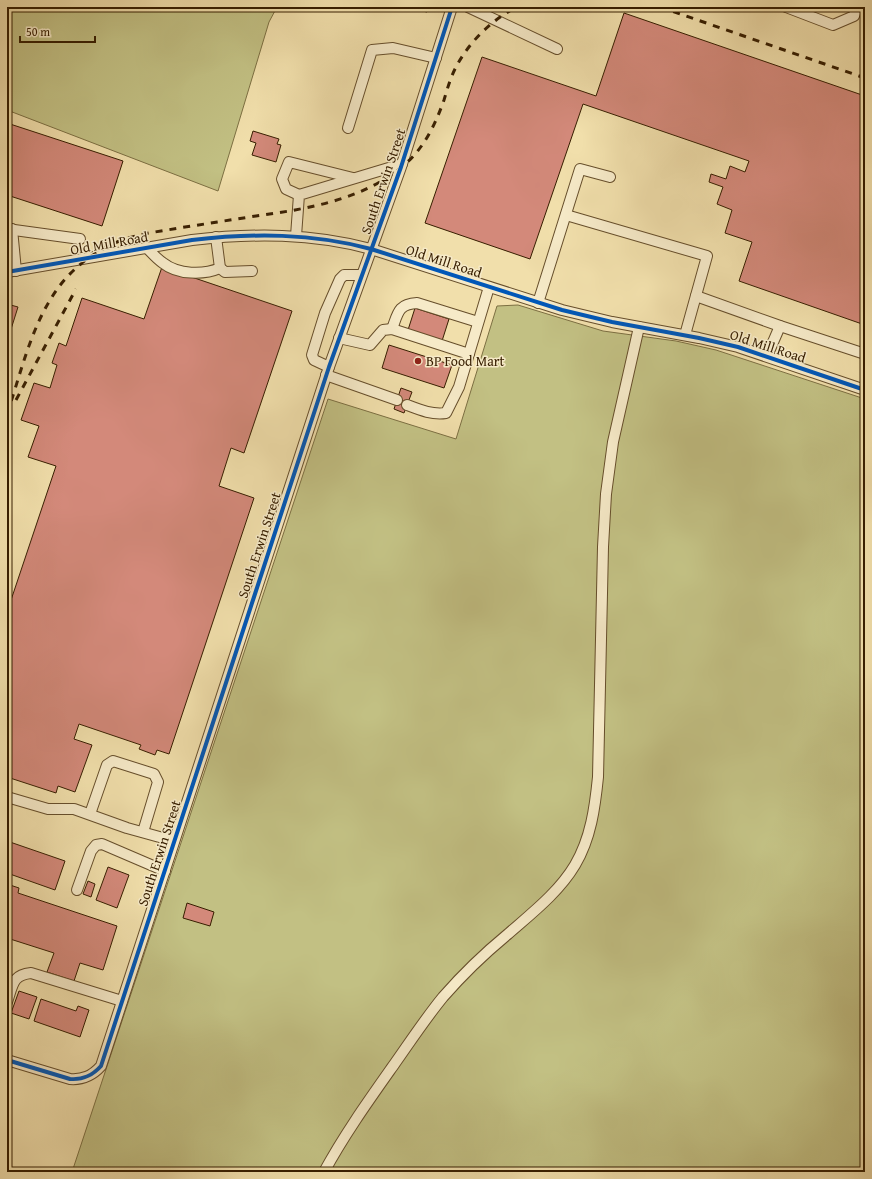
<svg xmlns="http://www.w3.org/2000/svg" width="872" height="1179" font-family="'Gentium Book Plus',serif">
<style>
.green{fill:#c2c083;stroke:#7c6f42}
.building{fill:#d3897a;stroke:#371e00}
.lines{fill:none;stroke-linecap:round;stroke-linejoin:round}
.minor-casing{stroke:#664e2b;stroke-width:12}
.minor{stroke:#f6eac8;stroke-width:10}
.rail{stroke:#371e00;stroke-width:3;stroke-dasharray:7 7;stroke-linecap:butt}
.cycleway-casing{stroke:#f6eac8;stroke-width:6}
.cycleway{stroke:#0057b8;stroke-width:4}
.poi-dot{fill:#8f2418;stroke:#f6eac8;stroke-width:1.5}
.labels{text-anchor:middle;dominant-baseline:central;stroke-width:3;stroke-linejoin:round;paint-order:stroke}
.street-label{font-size:14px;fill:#371e00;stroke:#f6eac8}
.poi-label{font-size:14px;fill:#371e00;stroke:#f6eac8;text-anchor:start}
</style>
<rect width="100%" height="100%" fill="#f1dfab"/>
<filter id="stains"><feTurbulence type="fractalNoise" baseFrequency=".005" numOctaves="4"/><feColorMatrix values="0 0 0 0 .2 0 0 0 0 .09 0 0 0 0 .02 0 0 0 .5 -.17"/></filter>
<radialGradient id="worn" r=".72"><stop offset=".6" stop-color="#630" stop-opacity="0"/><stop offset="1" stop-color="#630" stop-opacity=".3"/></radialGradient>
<!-- green -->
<g class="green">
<polygon points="7,7 277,7 269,22 218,191 7,110"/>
<polygon points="518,305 603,331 676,341 716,350 865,399 865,1172 72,1172 328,399 456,439 497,306"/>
</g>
<!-- building -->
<g class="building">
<polygon points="404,7 428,7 427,12"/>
<polygon points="624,13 865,96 865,325 739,281 752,242 725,233 732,210 717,204 723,187 709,182 711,174 726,179 730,166 745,172 749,161 583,104 530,259 425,223 482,57 596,96"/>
<polygon points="7,123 123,161 102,226 7,195"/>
<polygon points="253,131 279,139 277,144 281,145 276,162 252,155 256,143 250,141"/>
<polygon points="162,267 292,311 244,453 231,448 219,486 254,498 169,754 157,750 155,755 139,749 141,745 79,724 74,739 92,745 75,792 58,786 56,793 7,777 7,612 56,466 28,457 39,426 21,420 34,383 50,388 57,365 52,363 59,343 66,346 82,298 144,319"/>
<polygon points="7,304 18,307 7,342"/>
<polygon points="415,308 449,319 442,341 408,330"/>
<polygon points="389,345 452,365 444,388 382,368"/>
<polygon points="401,388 412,392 404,413 394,409"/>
<polygon points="7,841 65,861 55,890 7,873"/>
<polygon points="108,867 129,875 117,908 96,900"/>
<polygon points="88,881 95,884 91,897 83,894"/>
<polygon points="7,884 19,888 18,893 117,926 103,970 80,963 74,981 47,972 54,953 7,938"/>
<polygon points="187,903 214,912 210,926 183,918"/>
<polygon points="19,991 37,997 29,1019 11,1013"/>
<polygon points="41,999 76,1011 78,1006 89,1010 80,1037 34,1021"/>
</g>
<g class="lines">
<defs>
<g id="minor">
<polyline points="468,7 557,49"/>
<polyline points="786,7 833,25 854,16 857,7"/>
<polyline points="348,128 372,50 393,48 436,58"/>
<polyline points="299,195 286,189 282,179 289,162 353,178"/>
<polyline points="566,215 707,256 685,335"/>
<polyline points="7,229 80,239"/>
<polyline points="12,229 16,271"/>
<polyline points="296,236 299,195 402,164"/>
<path d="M147,248c5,5 10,11 16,15 15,12 41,12 57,5l-4,-31"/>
<polyline points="220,268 225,272 252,271"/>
<path d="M7,272l185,-32c61,-7 120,-7 179,9l191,61 50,12 87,16 39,9 127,43"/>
<polyline points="696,296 780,326 865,354"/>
<polyline points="538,303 580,169 610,177"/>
<path d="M392,329c6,-16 6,-25 25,-26l61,19"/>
<polyline points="339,338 370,345 383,330 392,329 469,354"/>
<polyline points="767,356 780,326"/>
<polyline points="329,367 314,360 312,355 325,313 340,279 344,275 361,275"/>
<polyline points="326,375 397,400"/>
<path d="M407,405c13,5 25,10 39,8l13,-26 30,-100"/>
<polyline points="7,797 48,809 74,809 127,828 174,841"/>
<polyline points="90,814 107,765 113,761 154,774 158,782 143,832"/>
<polyline points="77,890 91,851 96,845 102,844 165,871"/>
<path d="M7,1002c6,-17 5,-27 24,-29l91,28"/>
<path d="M7,1060l63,19c13,1 22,-3 31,-13l228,-699 72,-200 51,-160"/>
<path d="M324,1172c20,-37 45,-72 69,-106 17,-24 32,-47 50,-69 20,-23 42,-44 65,-63 24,-21 51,-42 67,-69 16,-27 20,-58 23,-88l5,-230 3,-53 7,-52 26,-115"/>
</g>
</defs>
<!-- minor casing -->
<use href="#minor" class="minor-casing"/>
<!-- minor -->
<use href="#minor" class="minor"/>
<!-- rail -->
<g class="rail">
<polyline points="660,7 865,78"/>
<polyline points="16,400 76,289"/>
<path d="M7,414c13,-38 23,-83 45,-117 14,-23 36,-42 61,-53 20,-10 44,-12 66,-16 26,-4 51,-8 77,-12 50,-7 101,-15 142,-46 24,-18 36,-42 46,-70 3,-10 6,-21 11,-31 13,-26 36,-49 62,-62"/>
</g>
<defs>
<g id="cycleway">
<path d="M7,272l185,-32c61,-7 120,-7 179,9l191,61 50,12 87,16 39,9 127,43"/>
<path d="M7,1060l63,19c13,1 22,-3 31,-13l228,-699 72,-200 51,-160"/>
</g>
</defs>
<!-- cycleway casing -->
<use href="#cycleway" class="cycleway-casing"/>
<!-- cycleway -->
<use href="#cycleway" class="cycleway"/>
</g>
<!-- markers -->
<circle class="poi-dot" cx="418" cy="361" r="4"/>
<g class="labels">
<!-- street labels -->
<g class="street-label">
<text transform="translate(383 181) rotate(-71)">South Erwin Street</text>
<text transform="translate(109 243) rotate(-10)">Old Mill Road</text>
<text transform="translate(444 261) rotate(18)">Old Mill Road</text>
<text transform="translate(768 346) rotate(18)">Old Mill Road</text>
<text transform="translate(259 545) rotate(-72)">South Erwin Street</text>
<text transform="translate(159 853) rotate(-72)">South Erwin Street</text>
</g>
<!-- poi labels -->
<g class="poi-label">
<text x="426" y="361">BP Food Mart</text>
</g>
</g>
<!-- margin -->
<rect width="872" height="1179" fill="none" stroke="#f1dfab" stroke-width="24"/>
<rect x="8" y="8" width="856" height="1163" fill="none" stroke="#371e00" stroke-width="2"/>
<rect x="12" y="12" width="848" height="1155" fill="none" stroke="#371e00"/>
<!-- scale -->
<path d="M20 36v6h75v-6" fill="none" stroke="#371e00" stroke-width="2"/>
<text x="26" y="36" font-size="12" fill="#371e00" stroke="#f6eac8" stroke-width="3" paint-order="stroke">50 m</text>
<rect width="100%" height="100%" filter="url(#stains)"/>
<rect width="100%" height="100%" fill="url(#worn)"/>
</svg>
